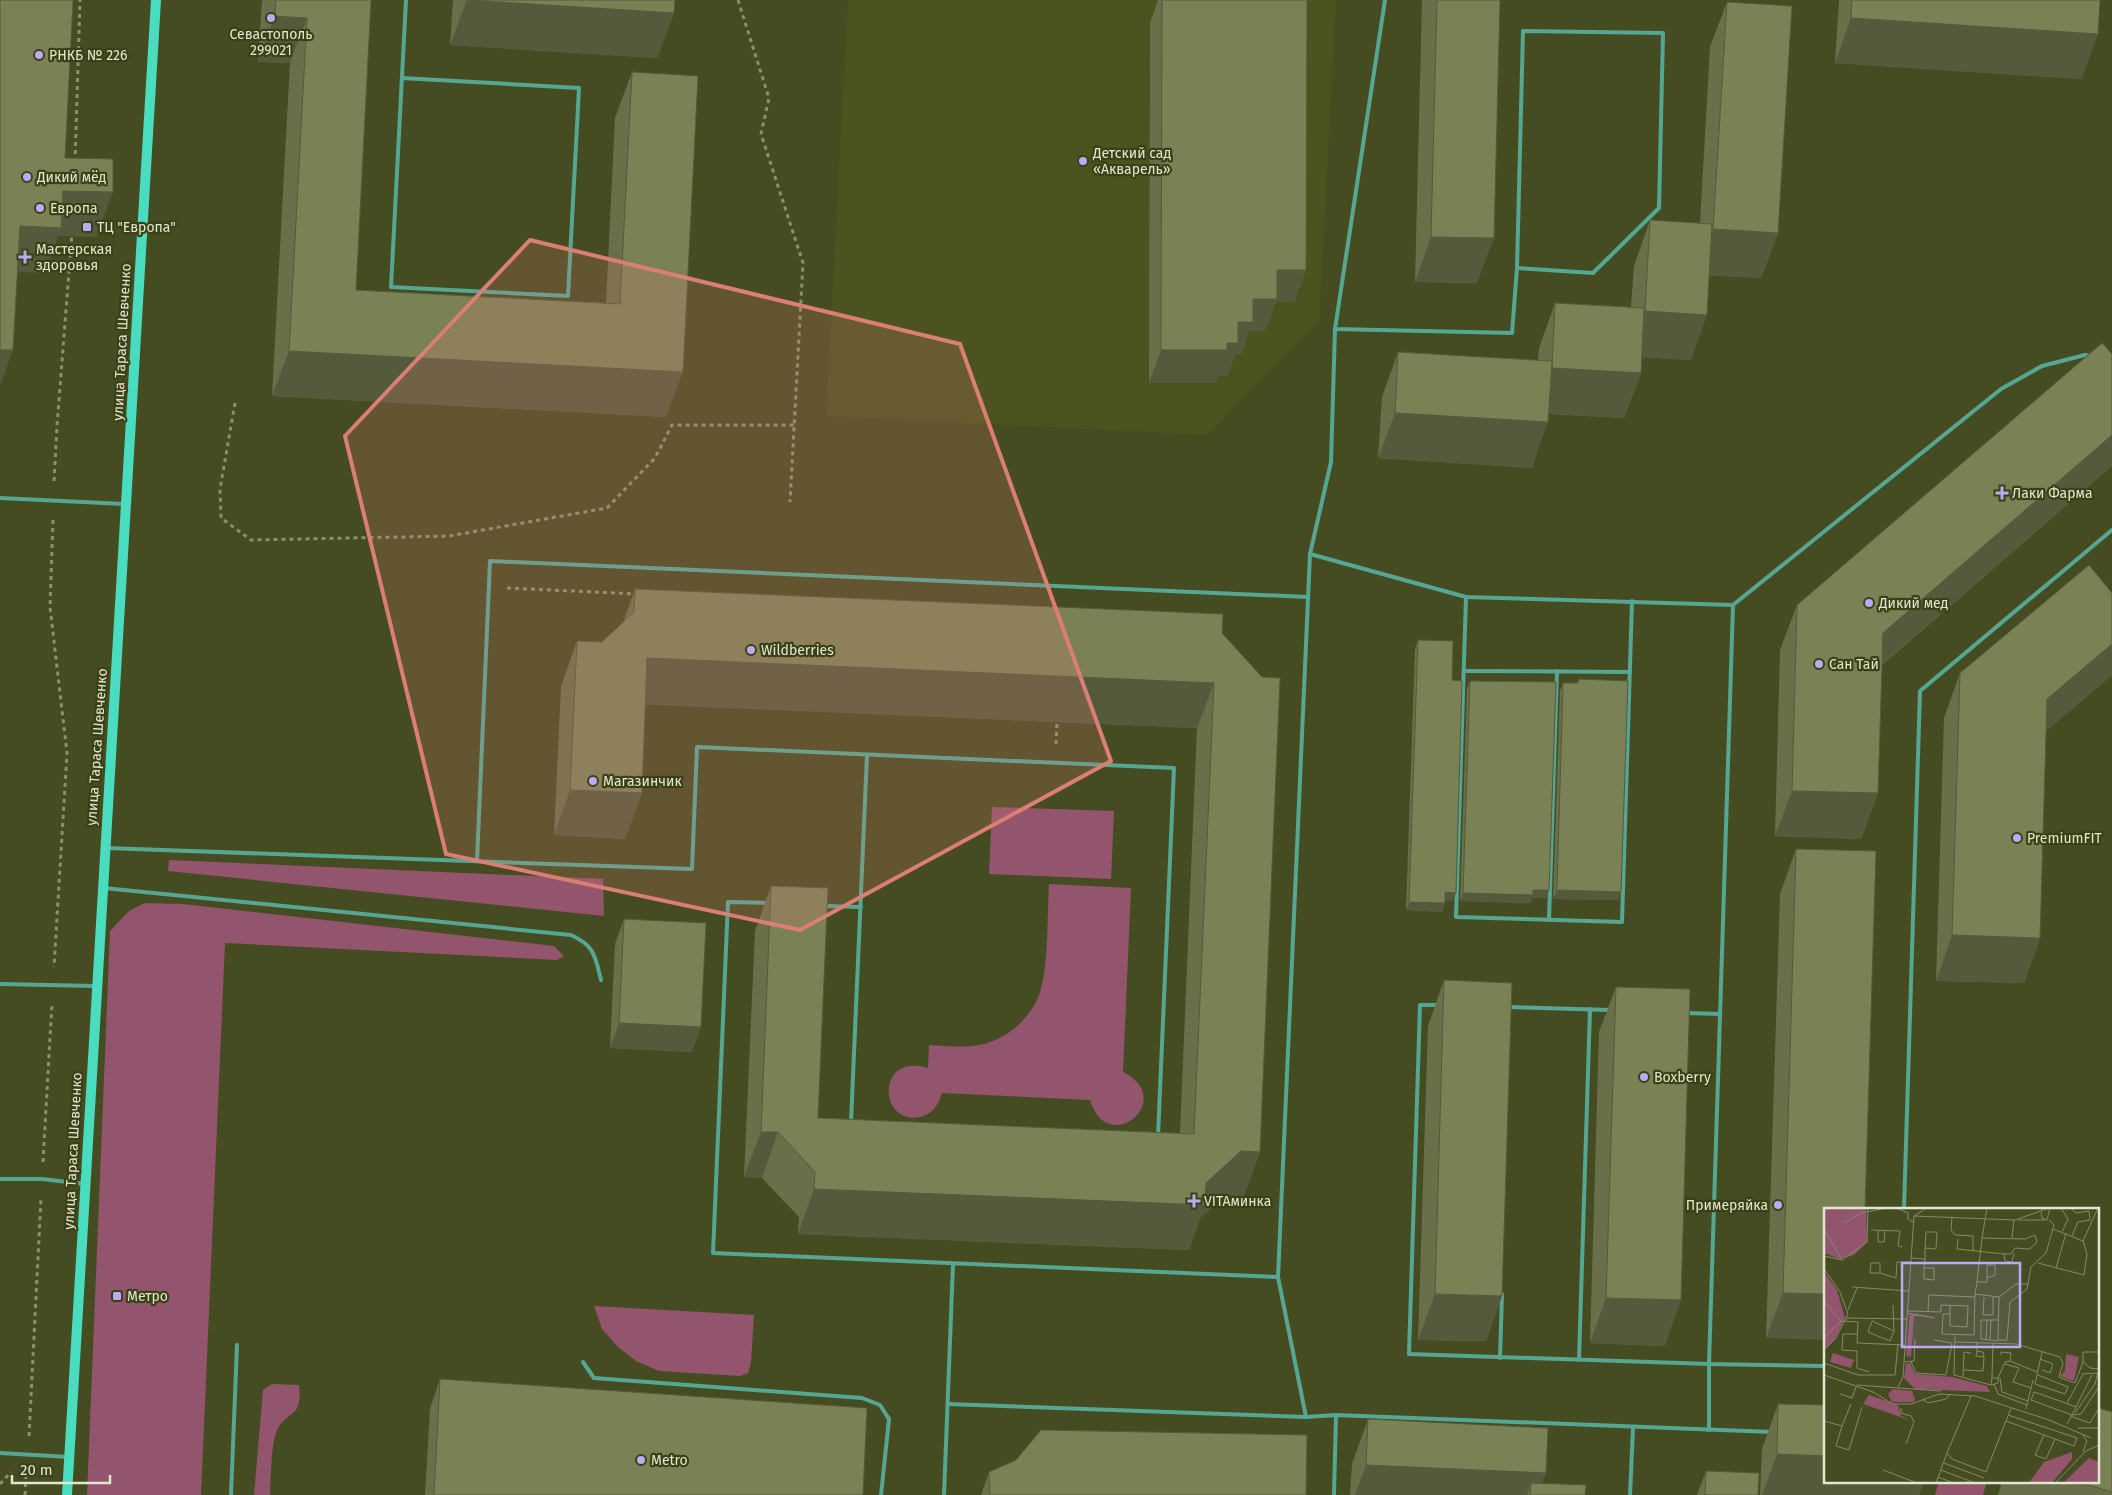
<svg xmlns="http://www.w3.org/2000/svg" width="2112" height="1495" font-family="'Fira Sans',sans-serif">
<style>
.built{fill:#4b531f}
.green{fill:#93546d}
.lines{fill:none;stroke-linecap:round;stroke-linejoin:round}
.path{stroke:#8a906d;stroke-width:3;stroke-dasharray:4 4;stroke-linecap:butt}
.service{stroke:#55a794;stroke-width:4}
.secondary{stroke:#4adcbe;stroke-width:10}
.wall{fill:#696f49}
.shaded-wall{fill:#555a3c}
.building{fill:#7a8155;stroke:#555a3c}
.marked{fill:#db7e73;fill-opacity:0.2;stroke:#db7e73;stroke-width:4;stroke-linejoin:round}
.poi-dot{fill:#bda9f5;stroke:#3b4116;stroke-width:2}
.labels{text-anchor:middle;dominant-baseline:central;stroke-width:4.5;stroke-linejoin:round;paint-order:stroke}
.poi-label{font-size:14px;fill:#e2e7cf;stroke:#3b4116;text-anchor:start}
.street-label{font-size:14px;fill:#e2e7cf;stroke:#3b4116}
.inset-road{fill:none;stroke:#848a67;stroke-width:1}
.view{fill:#bda9f5;fill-opacity:0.15;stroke:#bda9f5;stroke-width:2.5}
.inset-edge{fill:none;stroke:#e2e7cf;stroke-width:2.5}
</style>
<rect width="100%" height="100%" fill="#464c21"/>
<!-- built -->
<polygon class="built" points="848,0 1336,0 1319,322 1207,435 826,416"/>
<!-- green -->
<g class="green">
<polygon points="992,807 1114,811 1111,879 989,874"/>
<polygon points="169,860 603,879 604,916 168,871"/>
<path d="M1049,884l82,4 -8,184c55,27 -15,87 -33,28l-148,-7c-4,12 -9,21 -22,24 -41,9 -45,-65 8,-49l1,-23c16,1 34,3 50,0 27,-5 53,-27 61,-53 9,-29 7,-77 9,-108z"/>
<polygon points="145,903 183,904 554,946 564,956 557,960 225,943 201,1495 87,1495 110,931 129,911"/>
<polygon points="594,1306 754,1315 751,1363 748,1373 740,1376 659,1371 636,1361 619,1348 602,1329"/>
<path d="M272,1384l27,1c4,36 -13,23 -23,48 -5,12 -5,47 -6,62h-16l9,-105z"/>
<polygon points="1939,1481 1987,1481 1983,1495 1935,1495"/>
</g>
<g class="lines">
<!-- path -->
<g class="path">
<polyline points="738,0 769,98 761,134 803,263 790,502"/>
<polyline points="75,162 80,0"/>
<polyline points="235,403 220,489 221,518 251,540 449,536 607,508 655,458 672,425 794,425"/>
<polyline points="54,481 57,426 72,233"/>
<polyline points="53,520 50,607 67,753 54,967"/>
<polyline points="507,588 638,594"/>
<polyline points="1056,744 1057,722"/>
<polyline points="43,1162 52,1003"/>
<polyline points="29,1436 41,1198"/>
<polyline points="0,1484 11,1472"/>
<polyline points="25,1495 26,1473"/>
</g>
<!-- service -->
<g class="service">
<polyline points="1385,0 1335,329 1512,333 1517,268 1523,31 1663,33 1659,208 1593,273 1517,268"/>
<polyline points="402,78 579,88 568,296 391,287 406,0"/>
<polyline points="1335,329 1331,462 1310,554 1466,597 1733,605 1709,1364 1826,1366"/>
<polyline points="0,498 124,504"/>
<polyline points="1466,597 1456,917 1622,922 1632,601"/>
<polyline points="1733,605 2001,389 2042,366 2085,355 2092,356"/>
<polyline points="1464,671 1630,672"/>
<polyline points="106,848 692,869 697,747 1174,768 1158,1136"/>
<polyline points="477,861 490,561 1308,597"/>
<path d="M104,888l467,47c24,11 24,21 30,45"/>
<polyline points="770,903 728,902 713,1253 1278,1277 1310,554"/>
<polyline points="824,906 861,907"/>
<polyline points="1549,920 1557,671"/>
<polyline points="0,984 96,986"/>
<polyline points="1438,1005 1420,1005 1409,1354 1709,1364 1709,1430"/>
<polyline points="1508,1007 1610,1010"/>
<polyline points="1685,1013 1720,1014"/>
<polyline points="851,1122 867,755"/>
<polyline points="0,1179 42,1179 85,1184"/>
<polyline points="1904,1209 1920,691 2112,530"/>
<polyline points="1278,1277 1306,1417"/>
<polyline points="1500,1358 1502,1294"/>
<polyline points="1579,1360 1590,1009"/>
<polyline points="583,1362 594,1378 862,1398 880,1405 889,1419 881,1495"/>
<polyline points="948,1404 1306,1417 1336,1415 1772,1432"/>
<polyline points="0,1453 69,1457"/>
<polyline points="231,1495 237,1345"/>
<polyline points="944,1495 953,1264"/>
<polyline points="1334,1495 1336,1415"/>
<polyline points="1630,1495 1633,1428"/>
</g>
<!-- secondary -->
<polyline class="secondary" points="67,1495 156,0"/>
</g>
<!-- wall -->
<g class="wall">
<polygon points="262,0 371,0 356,290 606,303 615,118 632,72 666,417 272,396 290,63 258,62"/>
<polygon points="453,0 675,0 674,13 657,58 450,45"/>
<polygon points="1158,0 1307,0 1306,270 1294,302 1276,302 1265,331 1249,331 1241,354 1235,354 1227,376 1218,376 1215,383 1149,383 1150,23"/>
<polygon points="1422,0 1500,0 1477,283 1415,282"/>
<polygon points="1839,0 2100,0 2082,79 1835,63"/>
<polygon points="1727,2 1778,233 1761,278 1709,275 1691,360 1642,357 1641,373 1624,418 1549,414 1532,468 1378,458 1382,397 1398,352 1538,361 1539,348 1555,303 1631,307 1634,266 1650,220 1700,223 1710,47"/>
<polygon points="2112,466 1882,665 1878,793 1861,839 1775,836 1780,650 1797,605"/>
<polygon points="635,589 1222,633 1260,1152 1243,1197 1224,1197 1200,1218 1189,1250 798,1234 799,1217 762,1178 744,1177 755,931 771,886 818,1118 1180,1133 1197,728 645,704 642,793 625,839 554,835 561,686 577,641 602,642 623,623"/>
<polygon points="1418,640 1452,680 1453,901 1445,901 1442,912 1406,910 1415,649"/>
<polygon points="2112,644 2112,675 2046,731 2040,938 2024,983 1936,981 1944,718 1960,673"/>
<polygon points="1579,679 1621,892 1618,900 1553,899 1560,691 1563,683 1577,683"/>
<polygon points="1470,681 1549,890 1546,898 1532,898 1530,903 1460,901 1467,689"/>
<polygon points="1796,849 1865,1209 1766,1338 1780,894"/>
<polygon points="624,919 692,1052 610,1048 615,944"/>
<polygon points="1444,980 1502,1296 1486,1341 1418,1340 1428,1026"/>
<polygon points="1616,987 1665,1346 1590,1343 1599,1032"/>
<polygon points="440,1379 863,1495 425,1495 430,1408"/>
<polygon points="1778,1404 1826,1481 1924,1481 1919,1495 1760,1495 1762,1449"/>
<polygon points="2112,1412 2112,1495 1998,1495 2002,1481 2098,1481"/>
<polygon points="1368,1419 1542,1484 1585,1495 1350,1495 1352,1464"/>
<polygon points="1706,1471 1758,1495 1697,1495"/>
<polygon points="989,1472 1306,1495 981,1495"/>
</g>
<!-- shaded-wall -->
<g class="shaded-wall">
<polygon points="467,0 674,13 657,58 450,45"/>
<polygon points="275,16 307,18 290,63 258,62"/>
<polygon points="1851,18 2098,34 2082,79 1835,63"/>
<polygon points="63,191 113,192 96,237 58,236 45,273 3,271 20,226"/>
<polygon points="1713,229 1778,233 1761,278 1697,275"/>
<polygon points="1431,237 1494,238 1477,283 1415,282"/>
<polygon points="1277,270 1306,270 1294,302 1276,302 1265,331 1249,331 1241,354 1235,354 1227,376 1218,376 1215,383 1149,383 1161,350 1227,343 1238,322 1253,299"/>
<polygon points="1645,311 1707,315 1691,360 1628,357"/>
<polygon points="0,350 13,350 0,386"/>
<polygon points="289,351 683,372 666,417 272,396"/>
<polygon points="1552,368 1641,373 1624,418 1535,413"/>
<polygon points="1395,413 1548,422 1532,468 1378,458"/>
<polygon points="2112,435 2112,466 1866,678 1883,633"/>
<polygon points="2112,644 2112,675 2031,744 2047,699"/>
<polygon points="647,658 1214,683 1197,728 631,704"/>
<polygon points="570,790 642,793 625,839 554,835"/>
<polygon points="1792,791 1878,793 1861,839 1775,836"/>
<polygon points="1533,890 1549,890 1546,898 1532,898 1530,903 1460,901 1463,893"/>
<polygon points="1557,890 1621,892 1618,900 1553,899"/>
<polygon points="1445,892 1456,893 1453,901 1442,901"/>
<polygon points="1409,902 1445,903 1442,912 1406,910"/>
<polygon points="1952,935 2040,938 2024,983 1936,981"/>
<polygon points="619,1023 701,1027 692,1052 610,1048"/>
<polygon points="761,1132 778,1132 762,1178 744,1177"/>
<polygon points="1241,1151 1260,1152 1243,1197 1224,1197 1200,1218 1189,1250 798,1234 814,1189"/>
<polygon points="1783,1293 1826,1294 1826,1340 1766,1338"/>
<polygon points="1435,1294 1502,1296 1486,1341 1418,1340"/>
<polygon points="1606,1298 1681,1300 1665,1346 1590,1343"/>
<polygon points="1777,1454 1826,1456 1826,1481 1924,1481 1919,1495 1762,1495"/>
<polygon points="1366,1465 1546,1473 1538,1495 1531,1483 1527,1495 1355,1495"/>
</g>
<!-- building -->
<g class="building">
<polygon points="0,0 73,0 65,158 113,159 113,192 63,191 61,228 20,226 13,350 0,350"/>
<polygon points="276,0 371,0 356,290 620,304 632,72 698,76 683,372 289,351 307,18 275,16"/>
<polygon points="467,0 675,0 674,13"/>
<polygon points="1162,0 1307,0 1306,270 1277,270 1277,299 1253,299 1253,322 1238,322 1238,343 1227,343 1227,350 1161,350"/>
<polygon points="1437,0 1500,0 1494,238 1431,237"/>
<polygon points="1852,0 2100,0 2098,34 1851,18"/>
<polygon points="1727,2 1792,6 1778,233 1713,229"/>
<polygon points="1650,220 1712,224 1707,315 1645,311"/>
<polygon points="1555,303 1644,308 1641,373 1552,368"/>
<polygon points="2102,343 2112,354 2112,435 1883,633 1878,793 1792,791 1797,605"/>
<polygon points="1398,352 1552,361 1548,422 1395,413"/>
<polygon points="2089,565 2112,593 2112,644 2047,699 2040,938 1952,935 1960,673"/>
<polygon points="635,589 1223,614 1222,633 1262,677 1280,678 1260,1152 1241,1151 1206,1183 1205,1205 814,1189 815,1172 778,1132 761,1132 771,886 828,888 818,1118 1194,1134 1214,683 647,658 642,793 570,790 577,641 602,642 634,612"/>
<polygon points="1418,640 1453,641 1452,680 1462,681 1456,893 1445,892 1445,903 1409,902"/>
<polygon points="1579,679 1628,681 1621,892 1557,890 1563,683 1578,683"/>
<polygon points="1470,681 1556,682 1549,890 1533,890 1533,895 1463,893"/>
<polygon points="1796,849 1876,851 1865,1209 1826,1209 1826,1294 1783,1293"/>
<polygon points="624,919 706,923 701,1027 619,1023"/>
<polygon points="1444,980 1512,983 1502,1296 1435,1294"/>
<polygon points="1616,987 1690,989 1681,1300 1606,1298"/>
<polygon points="440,1379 867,1408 863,1495 434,1495"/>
<polygon points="1778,1404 1826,1405 1826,1456 1777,1454"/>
<polygon points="2098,1408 2112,1412 2112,1492 2074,1481 2098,1481"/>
<polygon points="1368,1419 1548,1428 1546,1473 1366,1465"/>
<polygon points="1041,1430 1307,1435 1306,1495 990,1495 989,1472 1016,1460"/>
<polygon points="1706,1471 1759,1473 1758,1495 1705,1495"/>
<polygon points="1531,1483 1586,1485 1585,1495 1530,1495"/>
</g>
<!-- marked area -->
<path class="marked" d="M530,240l430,104 151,417 -311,169 -354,-76 -101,-418z"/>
<!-- markers -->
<g class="poi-dot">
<circle cx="271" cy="18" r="5"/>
<circle cx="39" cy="55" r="5"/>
<circle cx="1083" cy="161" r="5"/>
<circle cx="27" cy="177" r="5"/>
<circle cx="40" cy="208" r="5"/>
<rect x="82" y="222" width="10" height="10" rx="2.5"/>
<path d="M22.5 249.5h5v5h5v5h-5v5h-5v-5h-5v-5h5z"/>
<path d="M1999.5 485.5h5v5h5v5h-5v5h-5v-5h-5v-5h5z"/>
<circle cx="1869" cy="603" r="5"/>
<circle cx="751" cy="650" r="5"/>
<circle cx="1819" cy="664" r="5"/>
<circle cx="593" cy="781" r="5"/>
<circle cx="2017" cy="838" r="5"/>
<circle cx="1644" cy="1077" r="5"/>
<path d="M1191.5 1193.5h5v5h5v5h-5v5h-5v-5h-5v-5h5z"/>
<circle cx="1778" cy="1205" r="5"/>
<rect x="112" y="1291" width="10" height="10" rx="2.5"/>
<circle cx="641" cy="1460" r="5"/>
</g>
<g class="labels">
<!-- poi labels -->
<g class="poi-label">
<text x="271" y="34" text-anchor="middle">Севастополь<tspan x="271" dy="16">299021</tspan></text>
<text x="49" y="55">РНКБ № 226</text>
<text x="1093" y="153">Детский сад<tspan x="1093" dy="16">«Акварель»</tspan></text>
<text x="37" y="177">Дикий мёд</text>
<text x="50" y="208">Европа</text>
<text x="97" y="227">ТЦ "Европа"</text>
<text x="36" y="249">Мастерская<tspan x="36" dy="16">здоровья</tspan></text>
<text x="2012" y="493">Лаки Фарма</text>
<text x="1879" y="603">Дикий мед</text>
<text x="761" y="650">Wildberries</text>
<text x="1829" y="664">Сан Тай</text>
<text x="603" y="781">Магазинчик</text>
<text x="2027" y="838">PremiumFIT</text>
<text x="1654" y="1077">Boxberry</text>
<text x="1204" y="1201">VITAминка</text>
<text x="1768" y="1205" text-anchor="end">Примеряйка</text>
<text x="127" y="1296">Метро</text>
<text x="651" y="1460">Metro</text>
</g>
<!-- street labels -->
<g class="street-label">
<text transform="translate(122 342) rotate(-87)">улица Тараса Шевченко</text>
<text transform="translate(97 747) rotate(-86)">улица Тараса Шевченко</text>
<text transform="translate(73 1151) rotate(-87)">улица Тараса Шевченко</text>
</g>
</g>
<!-- overview -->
<g transform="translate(1824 1208)">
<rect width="275" height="275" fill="#464c21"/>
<path d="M0,0h42l1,34 -13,13 -14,4 -16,-6zM0,64l13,18 8,28 -11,22 -10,9zM86,106l23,3 -19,-1 -3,41 -5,-1zM9,145l21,7 -3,8 -21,-6zM242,146l13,3 -5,24 -14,-5 5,-5zM86,155l5,11 37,3 35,9 3,6 -75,-3 -11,-11 2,-14zM69,181l19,2 3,8 -2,3h-21l-4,-8zM45,187l29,10 3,11 11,5 -49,-17zM248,244v7l-20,24h-23l15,-21zM265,250l10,4v21h-36z" fill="#93546d"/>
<path class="inset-road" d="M73,0l11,5v6l5,3M237,0l7,11 -6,13M247,0l5,5 13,-2 1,9 -12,2 -6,14M217,4l1,6 5,2 3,-12M90,8l13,-8M128,9l-1,13 4,5 18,1v15M194,12h27M20,15l17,-10 26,-5M0,21l18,31M229,21l30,12M47,22l29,1 -2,15 4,1M54,22v12h6l1,-11M158,30l-5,44h10v-17h8v10l-8,3M188,30l2,-18M134,31l-1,10 47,5h7l4,-6 15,1 7,-7 -2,-7 -10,4 -43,-1 5,-30M180,46l1,7 7,1 2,-9M0,48l18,4 25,-18 1,-34M87,50l14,1 -1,9v11l10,1v-12h-10M101,51v-11l1,-16h11l-1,17 -11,-1M214,55l46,12 3,-21 -4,-13 15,-33M232,60l10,-35M0,61l16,23 8,22 -12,24 -12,12M56,65h-10l1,-10h9v10l16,5 1,-16h14M153,74l-2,12 24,3 -1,43h9l3,-38 17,-13 4,-22 15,-14 8,-28 -5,-5M28,79l57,4M160,89l-1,18h10v-18M175,89l17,-13h12M0,93l17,20 17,1 -1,21 48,2M69,97l1,26 -4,10 -22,-9 4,-11 22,10M24,102l9,-22M84,103l33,1v-7l27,1 -1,21 -17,-1v-20M104,104l1,-17 46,2M83,105l28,5M126,106h-7l-1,20 32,1 1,-41M22,110l61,1M33,126h-14l-1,16 15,1v17l12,4M131,126l-1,41 37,10 1,-7M0,130l17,-17M162,131l1,-19M166,132l1,-20M174,133l-17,-2v-19h17M131,134l61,2 44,13 3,6 -4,14 16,6 8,-21M153,143l-1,5 8,1 -1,-5 -6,-1v-8M275,144h-16v10l7,6 8,1 1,-14M216,151l13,5 -3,9 -8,-3M186,153l27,11M81,154l9,-1 1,-22M87,154l5,11 30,2 6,-32 -18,-3M0,155l34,12h37l3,-31M181,156l14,4 -6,14 18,6M140,162l19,1 1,-14M258,166l16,-1M0,167l49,17 20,12h18l28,-10 36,2 74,24 42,18M214,167l30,12 -3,7 -30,-10 7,-32M139,169l1,-25 7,1M174,170l7,-16 5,-1 1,-8 -10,-1v3M176,170l2,14 26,9M170,176l4,10 29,11M33,177l84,6M167,177l7,-2v-5h-6l1,-35M74,179l5,-10 11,-161 101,4 34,-12M210,184l26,9 16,6 -4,8 -41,-15zM16,186l12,4 4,-11M147,188l-24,57 5,6 34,13 25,-64M98,191l6,4 18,-4 4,-5M243,195l16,-29M252,199l16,-32M77,200v5l10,3 3,6 -8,22M202,201l7,-29M251,205l20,-29 3,-12M246,208l20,7 9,-15M0,213l18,5 9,-22M182,213l68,25 3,-8 -69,-23M243,216l5,-9 9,-1 17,-26M18,218l-6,20 13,4 13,-43M254,220h21M220,227l-9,20 11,4 9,-20M259,244l4,-11 -4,-6M120,255l40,15M59,262l34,13M117,262l34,13M114,269l16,6M112,275l11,-30M231,275l31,-32 13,-6"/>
<path class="view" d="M78,55h118v84h-118z"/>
<rect width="275" height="275" class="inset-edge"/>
</g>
<!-- scale -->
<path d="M12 1475v8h98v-8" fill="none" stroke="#e2e7cf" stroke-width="2.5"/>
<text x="20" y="1475" font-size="15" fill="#e2e7cf" stroke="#3b4116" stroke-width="4" paint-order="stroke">20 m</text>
</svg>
